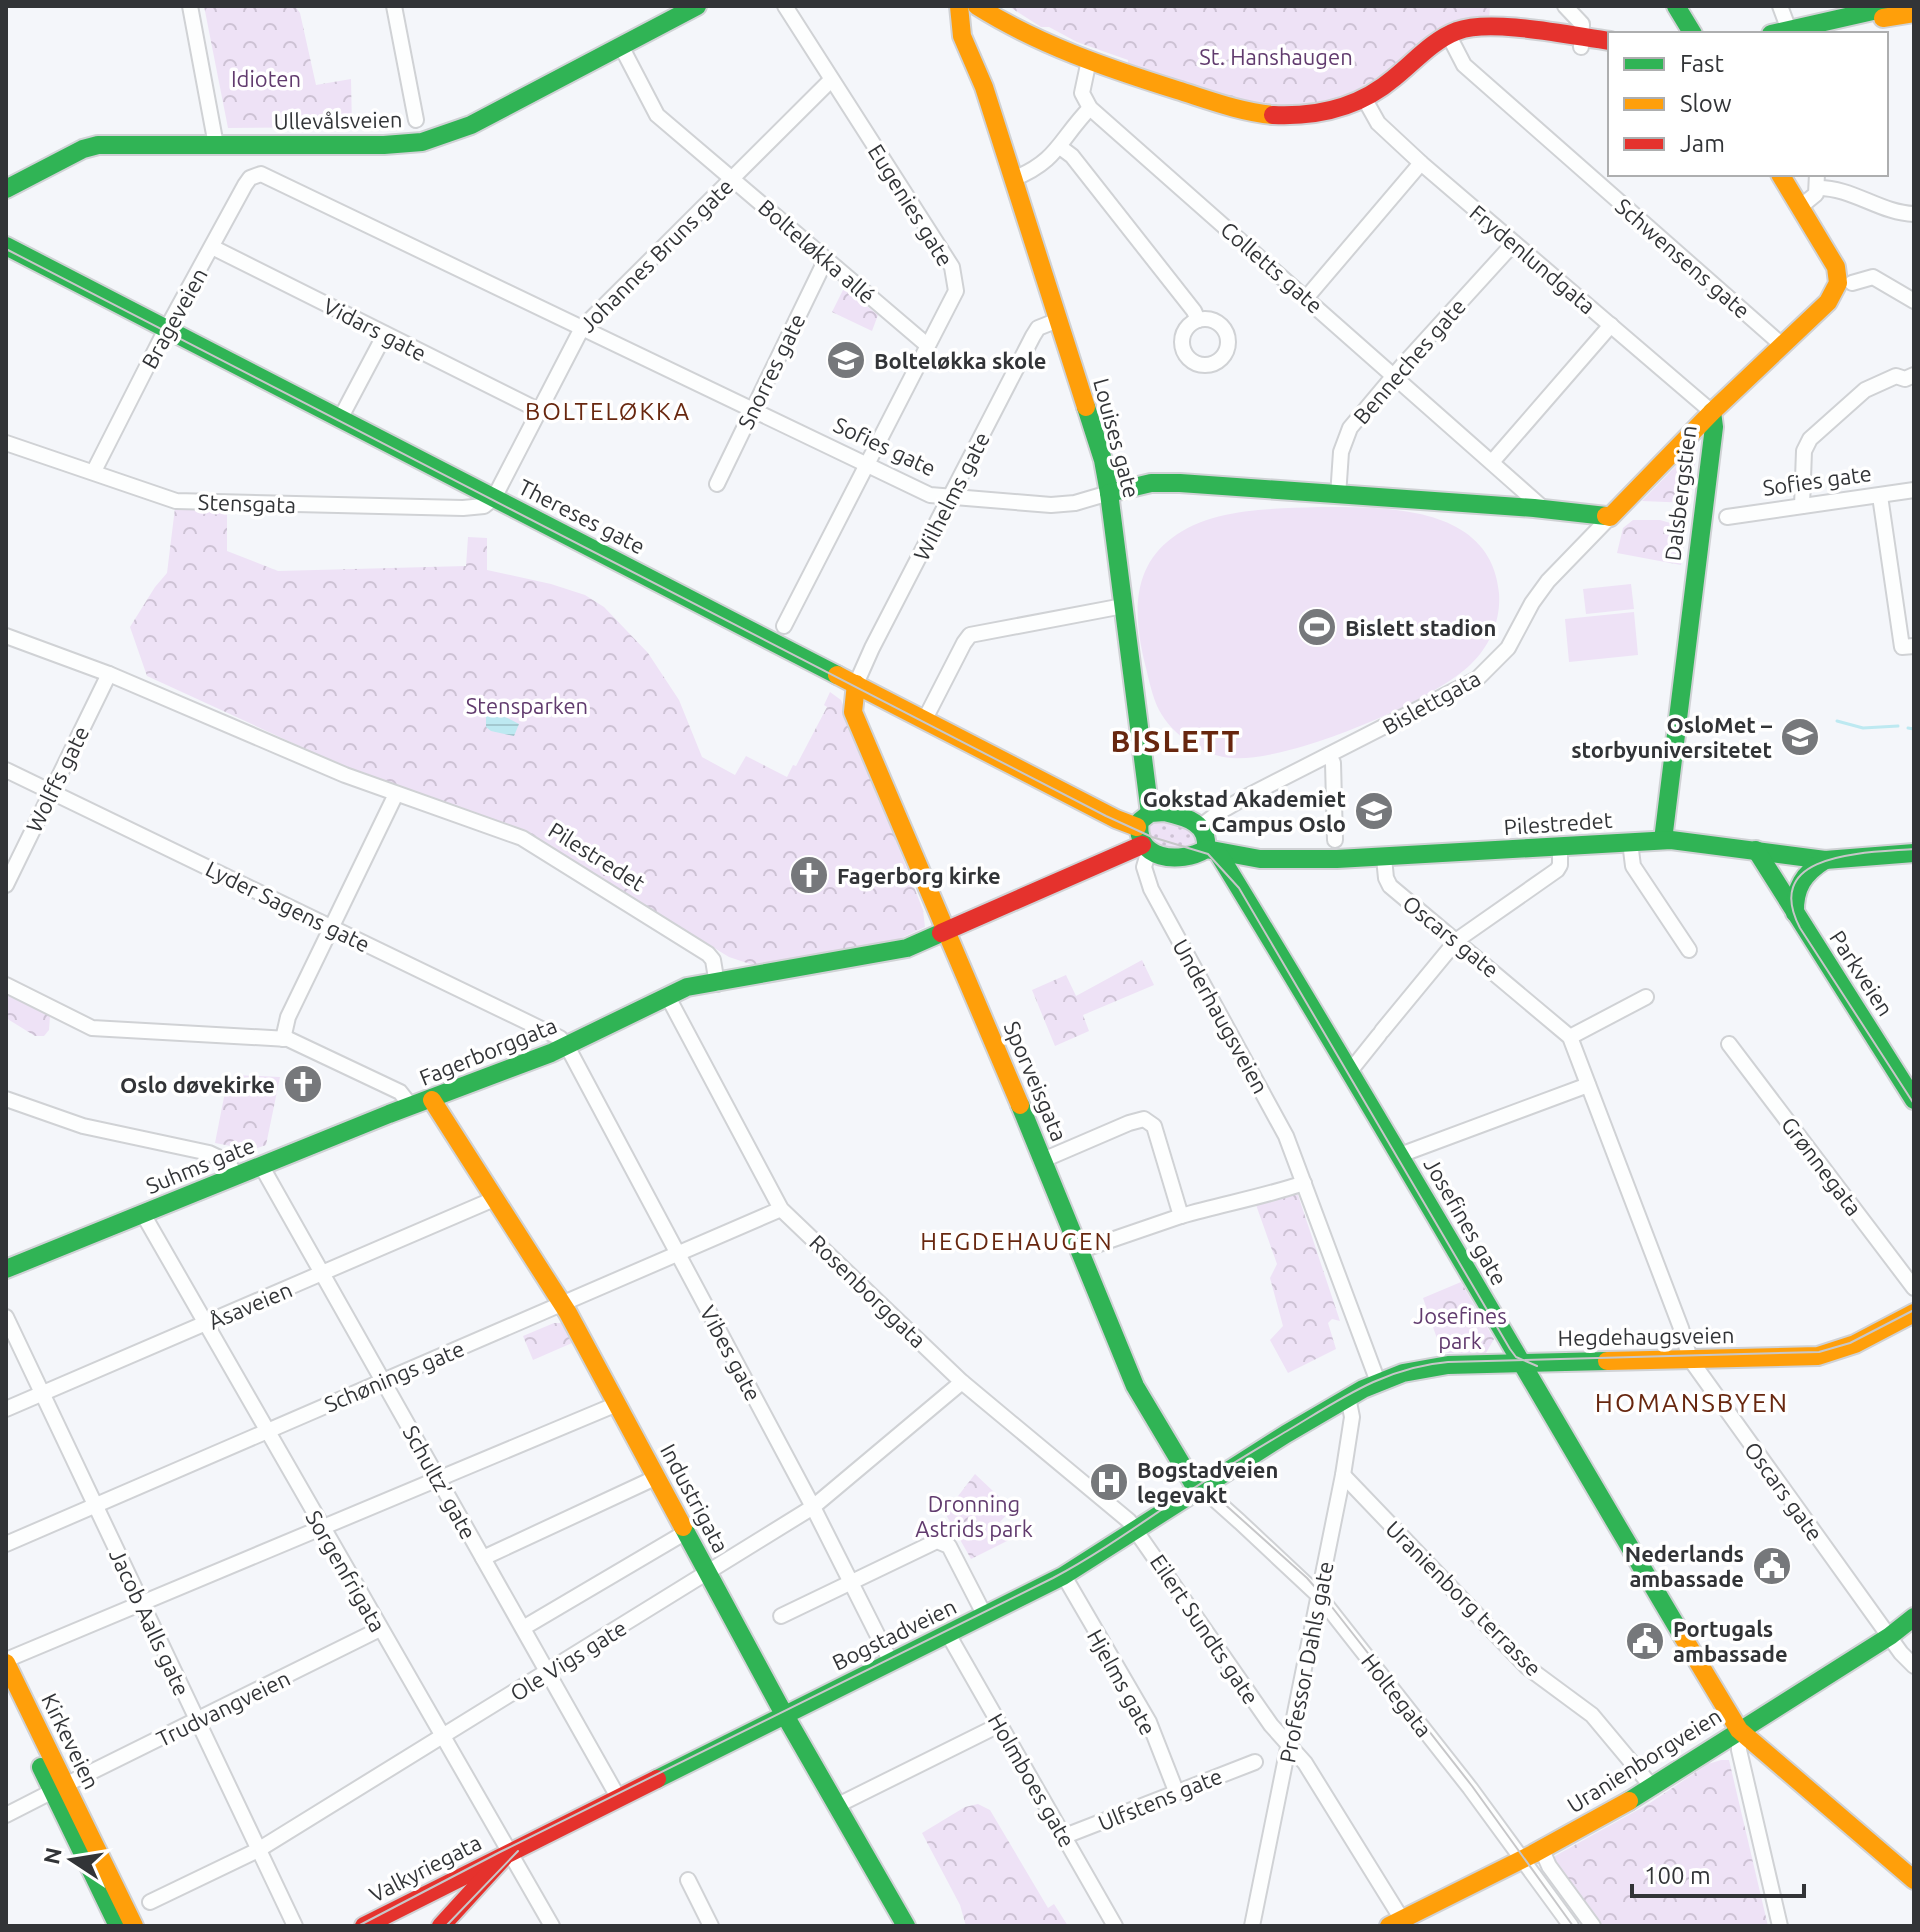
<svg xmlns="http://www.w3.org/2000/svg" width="1920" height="1932" font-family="Ubuntu,sans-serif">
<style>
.grass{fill:url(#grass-dots)}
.forest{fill:url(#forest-crowns)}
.pitch{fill:#eee2f6}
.water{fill:url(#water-rules)}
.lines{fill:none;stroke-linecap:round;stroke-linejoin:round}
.stream{stroke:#bde9f1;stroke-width:3}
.street-casing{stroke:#d0d2d5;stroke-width:18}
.fast-casing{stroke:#d0d2d5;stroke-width:22}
.slow-casing{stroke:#d0d2d5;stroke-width:22}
.jam-casing{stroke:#d0d2d5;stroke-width:22}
.street{stroke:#fdfefe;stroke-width:14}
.fast{stroke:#30b455;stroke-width:18}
.slow{stroke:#ff9f0a;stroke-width:18}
.jam{stroke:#e5322d;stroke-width:18}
.tram{stroke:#c7c7c9;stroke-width:2}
.labels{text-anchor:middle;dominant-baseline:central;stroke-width:7;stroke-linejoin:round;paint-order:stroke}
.park-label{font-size:22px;fill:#613b6e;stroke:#fff}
.street-label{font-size:22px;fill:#323437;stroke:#fff}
.poi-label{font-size:22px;font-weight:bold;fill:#323437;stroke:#fff;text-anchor:start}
.neighbourhood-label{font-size:24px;letter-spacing:2px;fill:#68270f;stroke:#fff}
.quarter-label{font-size:26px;letter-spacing:2px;fill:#68270f;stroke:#fff}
.district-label{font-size:30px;font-weight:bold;letter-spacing:2px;fill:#68270f;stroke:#fff}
</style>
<defs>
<pattern id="grass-dots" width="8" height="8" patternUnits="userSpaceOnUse" patternTransform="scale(2)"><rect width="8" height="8" fill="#eee2f6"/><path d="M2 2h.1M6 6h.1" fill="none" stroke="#cdc2d4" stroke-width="1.8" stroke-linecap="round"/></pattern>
<pattern id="forest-crowns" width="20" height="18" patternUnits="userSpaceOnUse" patternTransform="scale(2)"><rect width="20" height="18" fill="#eee2f6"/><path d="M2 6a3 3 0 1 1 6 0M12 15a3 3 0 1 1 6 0" fill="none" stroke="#cdc2d4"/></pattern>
<pattern id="water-rules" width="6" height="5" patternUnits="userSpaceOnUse" patternTransform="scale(2)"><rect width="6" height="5" fill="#bde9f1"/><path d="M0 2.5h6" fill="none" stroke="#a3c8cf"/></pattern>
</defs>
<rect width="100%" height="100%" fill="#f4f6fa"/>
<!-- grass -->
<path class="grass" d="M1160,820l21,5 17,12v7c-18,8 -32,6 -49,-6l-4,-12 6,-4z"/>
<!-- forest -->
<g class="forest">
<polygon points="204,6 295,6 300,13 316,85 351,79 352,127 228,128"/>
<path d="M1008,6h482l-1,15 -33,1 -8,3c-31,22 -72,59 -107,72 -70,26 -147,-11 -213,-34v-3l-51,-18 -28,-15h-8z"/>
<polygon points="844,288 878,315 872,331 832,312"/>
<polygon points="1698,443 1690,503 1642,501"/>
<polygon points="175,508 227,512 227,551 278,571 466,566 468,537 487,538 487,570 551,584 585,595 604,607 648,653 679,700 702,757 735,775 746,756 787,777 793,765 796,766 827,707 824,705 830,692 841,700 923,910 925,927 897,940 878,944 753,965 729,957 531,836 345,767 147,676 130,627 155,587 167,573"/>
<polygon points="1633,520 1660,520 1684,527 1685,536 1681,565 1617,553 1623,528"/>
<polygon points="1142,960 1154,985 1083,1015 1089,1031 1055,1046 1032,990 1066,975 1076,996"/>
<polygon points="6,993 50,1016 49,1030 44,1036 35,1036 6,1018"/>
<polygon points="236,1075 280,1077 266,1145 252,1150 215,1143 225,1092 235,1093"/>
<polygon points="1296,1189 1340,1321 1332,1319 1328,1323 1336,1349 1288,1373 1270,1340 1283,1326 1270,1278 1277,1264 1255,1202"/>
<polygon points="1461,1282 1494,1339 1486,1353 1442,1353 1423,1298"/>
<polygon points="554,1323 561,1323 572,1343 533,1360 523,1336"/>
<polygon points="975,1474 1012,1509 1000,1522 1009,1540 971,1559 945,1513"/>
<polygon points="1721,1760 1729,1760 1768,1926 1601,1926 1555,1864 1555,1856 1650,1803 1708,1764"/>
<polygon points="978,1804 990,1810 1048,1908 1054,1904 1068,1926 966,1926 960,1905 922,1833 965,1807"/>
</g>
<!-- pitch -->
<g class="pitch">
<path d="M1318,507c66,0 173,-3 181,86 2,27 -9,53 -28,71 -38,38 -185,99 -239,94 -29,-2 -59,-22 -73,-48 -7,-14 -10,-30 -14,-46 -11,-45 -15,-95 27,-126 39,-30 98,-29 146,-31z"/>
<polygon points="1631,584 1634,609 1586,614 1583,589"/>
<polygon points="1634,612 1638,655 1569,662 1565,619"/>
<polygon points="998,1524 1007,1539 974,1556 967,1541"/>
</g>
<!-- water -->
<polygon class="water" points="494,711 519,724 514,736 491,731 486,727 486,716"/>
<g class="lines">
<!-- stream -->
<g class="stream">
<polyline points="1837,721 1863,728 1898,726"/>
<polyline points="1908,728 1914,729"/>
</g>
<defs>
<g id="street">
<polyline points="190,6 216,145"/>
<polyline points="394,6 416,120"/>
<polyline points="1565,6 1582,24 1581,47"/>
<polyline points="1780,6 1789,30"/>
<polyline points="1449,36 1464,65 1782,345"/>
<polyline points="621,46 657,115 927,345"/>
<polyline points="1089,60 1082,93 1090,108 1544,509"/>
<polyline points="1364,98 1378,123 1421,163 1712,412"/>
<polyline points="1060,147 1072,156 1194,311 1198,320"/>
<path d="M1013,179c45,-18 46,-39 77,-71"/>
<path d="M1817,188c35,-1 63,25 97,26"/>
<polyline points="1800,207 1816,194 1817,174"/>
<polyline points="212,247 538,410"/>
<polyline points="1852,283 1873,277 1914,301"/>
<polyline points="1307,297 1421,163"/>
<circle cx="1205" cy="342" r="23"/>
<polyline points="340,419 385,334"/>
<polyline points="6,443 176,501 463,508 484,506 494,498 582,328 831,80"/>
<polyline points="1492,462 1611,325"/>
<polyline points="94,471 162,337 245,185 250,178 261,174 930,495 1051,505 1075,503 1109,493"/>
<polyline points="717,484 826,259"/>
<polyline points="1338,496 1341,452 1350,428 1402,366 1514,243"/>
<polyline points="1880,496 1902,647 1914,646"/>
<polyline points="1802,506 1804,451 1810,439 1865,390 1896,376 1905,379 1914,375"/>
<polyline points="1727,517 1914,490"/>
<polyline points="784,626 956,291 952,267 785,6"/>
<polyline points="6,636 109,674 345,775 522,838 708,954 713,960 717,984"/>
<polyline points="856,684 872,648 1033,336 1038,328 1058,320"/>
<polyline points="925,719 964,643 970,635 1123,606"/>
<polyline points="1329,755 1333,763 1335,840"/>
<polyline points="6,770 560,1038 567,1046 813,1507 891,1662"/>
<polyline points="1201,826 1218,813 1244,798 1477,679 1508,648 1532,603 1548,581 1610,517"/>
<polyline points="1630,842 1633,866 1689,950"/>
<polyline points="1149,850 1144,867 1151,889 1286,1136 1378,1382"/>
<polyline points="1384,858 1386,878 1390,886 1570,1037 1681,1328 1690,1359 1901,1653 1914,1666"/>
<polyline points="6,885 109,674"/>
<polyline points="6,985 92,1028 288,1039 400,1092 411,1106"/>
<polyline points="668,997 781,1209 962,1382 1129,1521 1271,1725 1305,1763 1406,1926"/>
<polyline points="1382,1031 1457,940 1557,870 1560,865 1560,847"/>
<polyline points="1570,1037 1646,997"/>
<polyline points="283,1039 288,1017 396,794"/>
<polyline points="1729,1044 1914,1288"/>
<polyline points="1351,1070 1379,1035"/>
<polyline points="6,1099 83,1126 209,1153 226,1161 237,1175"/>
<polyline points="1400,1155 1588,1085"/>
<polyline points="1043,1160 1129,1123 1144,1119 1154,1126 1181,1216 1079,1251"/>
<polyline points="262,1167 618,1797"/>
<polyline points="143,1214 552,1926"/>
<path d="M1181,1216c41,-12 82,-19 123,-33"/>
<polyline points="6,1317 295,1926"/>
<polyline points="6,1409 494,1199"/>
<polyline points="1343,1475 1527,1667 1592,1715 1653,1788"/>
<polyline points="1197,1490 1212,1497 1240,1522 1319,1596 1470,1788 1571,1926"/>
<polyline points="6,1544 781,1209"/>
<polyline points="483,1558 657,1477"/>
<polyline points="1064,1576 1149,1722 1176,1791"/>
<polyline points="781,1616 937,1541 949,1546 985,1616"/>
<polyline points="523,1628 686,1532"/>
<polyline points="948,1634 1115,1926"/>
<polyline points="6,1660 617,1404"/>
<polyline points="1739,1730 1739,1750 1780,1926"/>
<polyline points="65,1785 380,1629"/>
<polyline points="838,1805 999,1725"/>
<polyline points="6,1815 53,1791"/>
<polyline points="1065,1836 1255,1762"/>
<polyline points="1542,1850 1549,1866 1593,1926"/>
<polyline points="688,1880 711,1926"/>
<polyline points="150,1902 258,1850 813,1507 962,1382"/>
<polyline points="1252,1926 1343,1475 1352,1417 1348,1397"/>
</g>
<g id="fast">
<polyline points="1676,6 1693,34"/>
<polyline points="1771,34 1895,6"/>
<polyline points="6,189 83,149 98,145 384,145 422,142 471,125 697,6"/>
<polyline points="6,246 837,675"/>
<polyline points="1086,407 1103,460 1109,493 1150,813"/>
<polyline points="1109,493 1151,483 1180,483 1534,508 1606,516"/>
<path d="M1164,812c21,5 45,10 42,37 -26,16 -73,11 -66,-28l10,-8z"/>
<polyline points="1663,840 1714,427 1712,412"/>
<polyline points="1206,849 1260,859 1337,859 1671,840 1825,860 1914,853"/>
<polyline points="1756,850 1914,1100"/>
<path d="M1218,853c159,259 310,523 465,784"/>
<path d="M1795,913c-1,-25 9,-40 30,-53"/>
<polyline points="1020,1105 1135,1386 1197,1490"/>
<polyline points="6,1269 389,1114 551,1053 687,987 907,948 941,933"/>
<polyline points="683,1527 779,1705 906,1926"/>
<polyline points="41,1767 118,1926"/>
<polyline points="657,1779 1063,1576 1286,1434 1363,1389 1403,1373 1448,1365 1607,1361"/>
<polyline points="1629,1801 1890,1636 1914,1617"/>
</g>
<g id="slow">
<polyline points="959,6 962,36 984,87 1086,407"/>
<path d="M977,6c62,39 130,62 200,84 32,10 63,22 96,25"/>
<polyline points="1883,18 1914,13"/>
<polyline points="1606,516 1610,517 1712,412 1828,302 1838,283 1836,267 1780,174"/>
<polyline points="837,675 1116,819 1137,827"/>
<polyline points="856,684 853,712 1020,1105"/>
<polyline points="432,1100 568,1313 683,1527"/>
<polyline points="1607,1361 1818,1356 1855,1344 1914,1313"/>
<polyline points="1683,1637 1739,1730 1914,1880"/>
<polyline points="6,1663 134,1926"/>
<polyline points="1389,1926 1533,1854 1629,1801"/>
</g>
<g id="jam">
<path d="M1273,115c44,2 87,-8 121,-37 20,-16 39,-38 63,-47 34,-13 116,5 153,10"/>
<polyline points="941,933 1142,845"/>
<polyline points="364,1926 657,1779"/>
<polyline points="441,1926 504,1857"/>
</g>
</defs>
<!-- street casing -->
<use href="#street" class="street-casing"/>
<!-- fast casing -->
<use href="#fast" class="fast-casing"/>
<!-- slow casing -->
<use href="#slow" class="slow-casing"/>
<!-- jam casing -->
<use href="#jam" class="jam-casing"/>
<!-- street -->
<use href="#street" class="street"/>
<!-- fast -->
<use href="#fast" class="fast"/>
<!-- slow -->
<use href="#slow" class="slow"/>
<!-- jam -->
<use href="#jam" class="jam"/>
<!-- tram -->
<g class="tram">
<polyline points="6,249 1106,816 1152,837 1208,854 1239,888 1510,1349 1516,1357 1537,1366"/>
<path d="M1914,849c-46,4 -154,2 -114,79l114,176"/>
<polyline points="1185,1496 1205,1494 1220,1500 1307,1578 1328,1602 1472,1786 1573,1926"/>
<path d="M358,1926l142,-74 553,-274c45,-24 87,-54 129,-82 34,-23 70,-44 105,-65 52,-31 98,-64 161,-69l371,-10 31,-9 64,-33"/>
<polyline points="446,1926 518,1851"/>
</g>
</g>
<!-- icons -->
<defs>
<symbol id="school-disc" viewBox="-11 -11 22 22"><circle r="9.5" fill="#76787b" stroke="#fff"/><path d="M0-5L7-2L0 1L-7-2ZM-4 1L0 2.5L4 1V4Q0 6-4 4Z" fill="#fff"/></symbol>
<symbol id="stadium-disc" viewBox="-11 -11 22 22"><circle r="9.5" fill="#76787b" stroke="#fff"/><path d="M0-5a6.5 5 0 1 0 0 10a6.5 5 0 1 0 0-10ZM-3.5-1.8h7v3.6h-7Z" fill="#fff"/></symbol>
<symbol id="university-disc" viewBox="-11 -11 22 22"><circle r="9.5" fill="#76787b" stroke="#fff"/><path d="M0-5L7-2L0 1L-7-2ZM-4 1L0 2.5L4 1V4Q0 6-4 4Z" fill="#fff"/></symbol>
<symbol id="church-disc" viewBox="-11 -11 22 22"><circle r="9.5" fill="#76787b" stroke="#fff"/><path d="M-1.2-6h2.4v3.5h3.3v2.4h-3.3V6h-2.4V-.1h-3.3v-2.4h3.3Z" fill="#fff"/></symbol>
<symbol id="hospital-disc" viewBox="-11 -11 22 22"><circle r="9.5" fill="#76787b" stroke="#fff"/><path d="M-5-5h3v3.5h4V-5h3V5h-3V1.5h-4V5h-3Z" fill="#fff"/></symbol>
<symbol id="civic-disc" viewBox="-11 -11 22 22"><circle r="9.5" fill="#76787b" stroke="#fff"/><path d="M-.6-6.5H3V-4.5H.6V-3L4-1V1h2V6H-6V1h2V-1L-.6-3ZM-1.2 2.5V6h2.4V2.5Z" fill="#fff"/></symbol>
</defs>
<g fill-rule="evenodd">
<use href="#school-disc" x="824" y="338" width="44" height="44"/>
<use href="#stadium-disc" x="1295" y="605" width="44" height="44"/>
<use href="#university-disc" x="1778" y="715" width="44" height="44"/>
<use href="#university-disc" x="1352" y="789" width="44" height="44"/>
<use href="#church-disc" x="787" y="853" width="44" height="44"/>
<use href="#church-disc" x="281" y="1062" width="44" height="44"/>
<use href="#hospital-disc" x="1087" y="1460" width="44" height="44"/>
<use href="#civic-disc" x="1750" y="1544" width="44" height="44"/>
<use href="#civic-disc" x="1623" y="1619" width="44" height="44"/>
</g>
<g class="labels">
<!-- park labels -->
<g class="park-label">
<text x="1276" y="56">St. Hanshaugen</text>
<text x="266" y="78">Idioten</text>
<text x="527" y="705">Stensparken</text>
<text x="1460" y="1315">Josefines<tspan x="1460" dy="25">park</tspan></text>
<text x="974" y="1503">Dronning<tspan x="974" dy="25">Astrids park</tspan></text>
</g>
<!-- street labels -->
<g class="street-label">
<text transform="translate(338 120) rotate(-1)">Ullevålsveien</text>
<text transform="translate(911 205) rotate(58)">Eugenies gate</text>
<text transform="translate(817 251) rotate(41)">Bolteløkka allé</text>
<text transform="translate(656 255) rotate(-45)">Johannes Bruns gate</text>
<text transform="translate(1683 258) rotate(41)">Schwensens gate</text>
<text transform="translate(1533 259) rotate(40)">Frydenlundgata</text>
<text transform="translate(1272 267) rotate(41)">Colletts gate</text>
<text transform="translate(174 318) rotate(-61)">Brageveien</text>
<text transform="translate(375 329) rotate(27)">Vidars gate</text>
<text transform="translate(1409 361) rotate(-49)">Benneches gate</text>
<text transform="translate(771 371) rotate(-64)">Snorres gate</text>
<text transform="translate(1117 438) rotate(75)">Louises gate</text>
<text transform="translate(885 446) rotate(25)">Sofies gate</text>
<text transform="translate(1817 480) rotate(-8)">Sofies gate</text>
<text transform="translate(1680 493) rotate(-83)">Dalsbergstien</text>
<text transform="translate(951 496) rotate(-63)">Wilhelms gate</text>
<text transform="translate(247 503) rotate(2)">Stensgata</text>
<text transform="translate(582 516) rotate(27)">Thereses gate</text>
<text transform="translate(1431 702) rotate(-29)">Bislettgata</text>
<text transform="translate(57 779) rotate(-64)">Wolffs gate</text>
<text transform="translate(1558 823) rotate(-4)">Pilestredet</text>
<text transform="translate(597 856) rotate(32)">Pilestredet</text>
<text transform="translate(288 906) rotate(26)">Lyder Sagens gate</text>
<text transform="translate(1451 936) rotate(39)">Oscars gate</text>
<text transform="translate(1862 973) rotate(57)">Parkveien</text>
<text transform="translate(1221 1016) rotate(61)">Underhaugsveien</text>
<text transform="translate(488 1051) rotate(-22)">Fagerborggata</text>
<text transform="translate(1036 1081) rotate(67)">Sporveisgata</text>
<text transform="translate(200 1165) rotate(-22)">Suhms gate</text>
<text transform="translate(1822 1166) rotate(53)">Grønnegata</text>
<text transform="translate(1466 1221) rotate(60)">Josefines gate</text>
<text transform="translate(868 1291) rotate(44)">Rosenborggata</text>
<text transform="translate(250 1305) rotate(-23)">Åsaveien</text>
<text transform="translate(1646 1336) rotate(-1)">Hegdehaugsveien</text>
<text transform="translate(731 1353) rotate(62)">Vibes gate</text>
<text transform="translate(394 1376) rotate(-23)">Schønings gate</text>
<text transform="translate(440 1482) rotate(61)">Schultz’ gate</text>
<text transform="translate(1784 1491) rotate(54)">Oscars gate</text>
<text transform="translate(695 1498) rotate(62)">Industrigata</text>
<text transform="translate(346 1571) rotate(60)">Sorgenfrigata</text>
<text transform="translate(1464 1598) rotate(45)">Uranienborg terrasse</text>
<text transform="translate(150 1622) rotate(65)">Jacob Aalls gate</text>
<text transform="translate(1205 1629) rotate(56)">Eilert Sundts gate</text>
<text transform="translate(894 1634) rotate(-26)">Bogstadveien</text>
<text transform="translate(568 1660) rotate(-32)">Ole Vigs gate</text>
<text transform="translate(1306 1662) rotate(-79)">Professor Dahls gate</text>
<text transform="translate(1122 1682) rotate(61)">Hjelms gate</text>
<text transform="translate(1397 1695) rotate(52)">Holtegata</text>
<text transform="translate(223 1708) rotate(-26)">Trudvangveien</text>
<text transform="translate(71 1741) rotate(64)">Kirkeveien</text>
<text transform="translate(1644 1760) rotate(-32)">Uranienborgveien</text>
<text transform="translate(1032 1780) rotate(60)">Holmboes gate</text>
<text transform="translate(1160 1799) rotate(-22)">Ulfstens gate</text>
<text transform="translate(425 1868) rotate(-27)">Valkyriegata</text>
</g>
<!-- poi labels -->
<g class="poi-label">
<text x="874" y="360">Bolteløkka skole</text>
<text x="1345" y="627">Bislett stadion</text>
<text x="1772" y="724" text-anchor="end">OsloMet –<tspan x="1772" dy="25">storbyuniversitetet</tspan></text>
<text x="1346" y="798" text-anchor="end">Gokstad Akademiet<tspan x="1346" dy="25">- Campus Oslo</tspan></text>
<text x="837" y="875">Fagerborg kirke</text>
<text x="275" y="1084" text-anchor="end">Oslo døvekirke</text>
<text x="1137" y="1469">Bogstadveien<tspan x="1137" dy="25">legevakt</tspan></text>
<text x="1744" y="1553" text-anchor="end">Nederlands<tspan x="1744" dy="25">ambassade</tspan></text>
<text x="1673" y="1628">Portugals<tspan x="1673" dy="25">ambassade</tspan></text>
</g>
<!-- neighbourhood labels -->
<g class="neighbourhood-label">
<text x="608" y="411">BOLTELØKKA</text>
<text x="1017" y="1241">HEGDEHAUGEN</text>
</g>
<!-- quarter labels -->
<g class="quarter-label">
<text x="1692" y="1402">HOMANSBYEN</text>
</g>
<!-- district labels -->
<g class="district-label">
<text x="1176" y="741">BISLETT</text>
</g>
</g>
<!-- border -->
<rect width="1920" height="1932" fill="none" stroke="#323437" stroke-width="16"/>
<!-- legend -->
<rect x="1608" y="32" width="280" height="144" fill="#ffffff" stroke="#adaeaf" stroke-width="2"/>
<rect x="1624" y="58" width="40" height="12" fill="#30b455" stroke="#adaeaf" stroke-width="2"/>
<text x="1680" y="72" font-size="24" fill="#323437">Fast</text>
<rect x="1624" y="98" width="40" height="12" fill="#ff9f0a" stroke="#adaeaf" stroke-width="2"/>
<text x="1680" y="112" font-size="24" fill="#323437">Slow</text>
<rect x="1624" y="138" width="40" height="12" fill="#e5322d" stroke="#adaeaf" stroke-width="2"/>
<text x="1680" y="152" font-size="24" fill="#323437">Jam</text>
<!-- north arrow -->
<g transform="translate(72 1860) rotate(282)" stroke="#ffffff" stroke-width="6" paint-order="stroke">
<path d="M0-6L14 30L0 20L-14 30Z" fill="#323437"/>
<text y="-12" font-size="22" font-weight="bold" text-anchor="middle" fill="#323437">N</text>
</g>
<!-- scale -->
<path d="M1632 1884v12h172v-12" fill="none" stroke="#323437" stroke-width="4"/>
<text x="1644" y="1884" font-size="24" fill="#323437" stroke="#ffffff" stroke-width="6" paint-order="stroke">100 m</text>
</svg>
